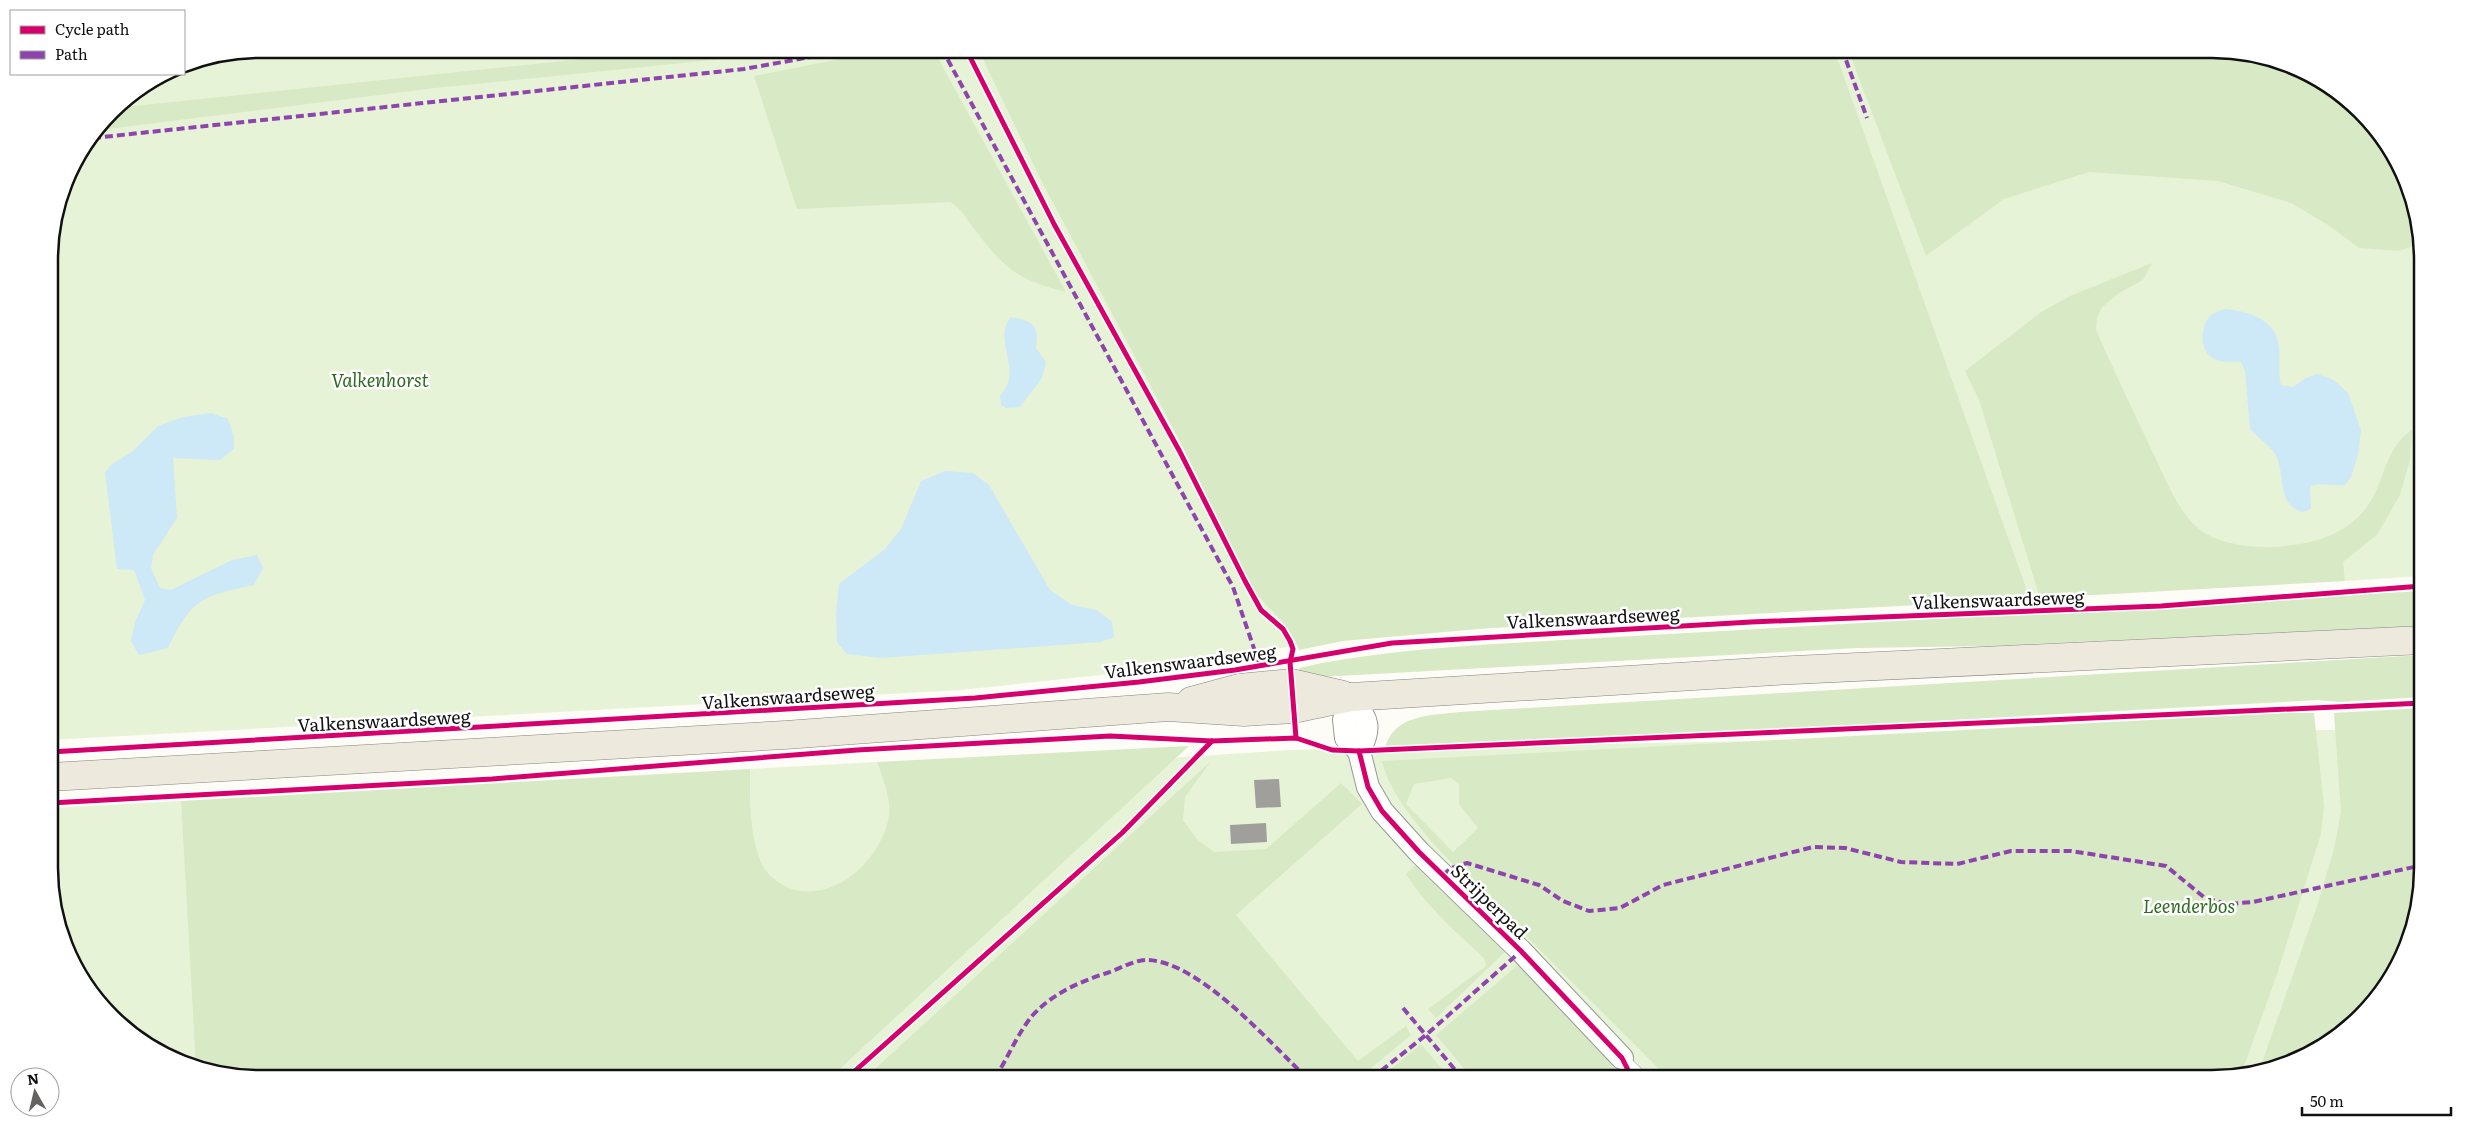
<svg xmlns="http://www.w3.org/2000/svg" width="2472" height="1127" font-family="Literata,serif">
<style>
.green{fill:#e7f3d7}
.forest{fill:#d8eac5;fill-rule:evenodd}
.water{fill:#cde8f7}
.building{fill:#a19f9c}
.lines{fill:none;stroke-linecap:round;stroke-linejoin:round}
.lane-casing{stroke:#979795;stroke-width:12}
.street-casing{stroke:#979795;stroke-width:24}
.primary-casing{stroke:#858482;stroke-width:29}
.lane{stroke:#fffffe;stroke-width:11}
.street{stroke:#fffffe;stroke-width:22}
.primary{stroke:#ede9dc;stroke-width:28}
.quiet{stroke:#8e44ad;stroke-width:4;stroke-dasharray:8 4;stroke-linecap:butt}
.cycleway-casing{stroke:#fff;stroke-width:8}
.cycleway{stroke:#d6006c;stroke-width:5}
.labels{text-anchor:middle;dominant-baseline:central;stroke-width:5;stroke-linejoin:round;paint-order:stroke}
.park-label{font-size:18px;font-style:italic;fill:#2f6b1f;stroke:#fff}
.street-label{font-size:18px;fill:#111;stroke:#fff}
.rim{fill:none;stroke:#111;stroke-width:2.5}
</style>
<rect width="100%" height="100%" fill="#fdfcf7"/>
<!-- green -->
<g class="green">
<polygon points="260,49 2212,49 2293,65 2341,93 2380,132 2407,179 2421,233 2422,576 2345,581 2345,578 1703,614 1341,638 1256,652 1259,658 961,690 50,740 49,246 70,167 120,101 165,74 184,74 184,64"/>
<path d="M2423,728v139l-16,81 -36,58 -41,37 -50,24 -54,11h-1966c-22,-4 -64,-8 -82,-17 -68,-30 -115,-93 -127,-165 -4,-25 -1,-62 -1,-88l131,-7 3,41 566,-53v-20l127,-7 6,15 406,-27z"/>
</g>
<!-- forest -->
<g class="forest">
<polygon points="677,49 822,49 435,88 99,130 115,108"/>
<path d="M890,49h43l133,243c-47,-12 -61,-22 -90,-61 -9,-11 -14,-22 -26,-29l-153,7 -43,-133z"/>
<path d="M978,49h856l196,550 -540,29 -147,13 -44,9c-11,-31 -32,-39 -49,-66l-69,-141 -138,-259z"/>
<polygon points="1848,49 2212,49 2293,65 2341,93 2380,132 2407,179 2421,233 2422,243 2399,251 2359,248 2328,225 2291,203 2218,181 2089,172 2004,199 1926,256"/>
<path d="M2152,263l-9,17 -24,13 -17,14 -5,11 -1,12c19,43 39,85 59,127 11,23 23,54 43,71 21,18 61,21 87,18 28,-3 55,-10 75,-31 25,-24 22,-67 52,-85l-2,30 -10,35 -23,40 -34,27 2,19 -305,17 -61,-198 -14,-29 76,-59 29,-16z"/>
<path d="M2422,591l1,35 -433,20 -133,2 -556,30 -2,-10c65,-15 129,-19 195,-24z"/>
<path d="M2423,655v42l-84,5 -21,-2 -934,51c9,-37 44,-35 75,-39z"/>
<polygon points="2423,708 2423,867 2407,948 2371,1006 2330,1042 2280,1067 2259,1071 2317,906 2334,849 2341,812 2334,713"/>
<path d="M2283,713h31l10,93 -3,28 -44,140 -36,101 -15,3h-558c-49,-49 -99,-99 -148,-148 -40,-40 -127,-115 -138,-169zM1451,778l8,6v20l19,24 -25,24 -47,-48 8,-20z"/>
<path d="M1189,746l-359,332h-570l-64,-12 -15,-265 569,-32c0,32 -1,67 13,97 5,10 17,18 26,22 44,16 89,-26 99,-67 5,-19 -5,-42 -11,-59z"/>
<polygon points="1211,761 1185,797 1183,820 1197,839 1214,852 1266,849 1341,783 1362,804 1236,915 1358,1061 1406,1026 1411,1035 1359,1078 865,1078"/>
<path d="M1419,861l88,89 -71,68 -8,-9 58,-43 -2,-8c-28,-26 -58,-52 -78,-84z"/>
<polygon points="1520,963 1610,1061 1619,1078 1472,1078 1436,1035"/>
<polygon points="1421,1044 1449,1078 1380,1078"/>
</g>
<!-- water -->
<g class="water">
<path d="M2225,309c18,1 46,9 52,29 5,14 0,32 4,47l12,2 13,-9 11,-4 17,6 14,13 13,37 -3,25 -7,22 -6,8c-12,1 -24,-3 -35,1l1,23 -8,3c-28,-8 -16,-38 -28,-58 -6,-9 -18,-17 -25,-25l-5,-58 -4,-9c-7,-1 -17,1 -24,-2 -18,-5 -18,-32 -7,-44 3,-3 10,-5 15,-7z"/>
<path d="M1011,317c23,4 28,8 25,31l10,14 -4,16 -22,29 -14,1 -5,-3 -1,-9c25,-26 -9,-55 11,-79z"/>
<path d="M211,413l17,6 6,18v12l-14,11 -47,-2 4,60 -24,37 -2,13 9,20 11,2 61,-30 25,-5 6,13 -9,17c-52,11 -62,13 -86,63l-29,7 -8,-14 4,-19 10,-22 -11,-30 -17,-1 -12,-97 7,-8 20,-12 26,-26 25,-9z"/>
<polygon points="945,471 973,473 989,485 1050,590 1072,605 1097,610 1112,622 1114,637 1100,642 881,658 847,654 837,642 836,614 839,584 885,549 901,529 921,481"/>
</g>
<!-- building -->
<g class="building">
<polygon points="1279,779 1281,807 1256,808 1254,780"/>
<polygon points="1266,823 1267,842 1231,844 1230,825"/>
</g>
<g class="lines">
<defs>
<polyline id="lane" points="1622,1058 1643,1078"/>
<g id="street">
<polyline points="1351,697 1344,720 1346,738 1359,751 1368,787 1382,811 1419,852 1521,951 1622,1058"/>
<path d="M1351,697c15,22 22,28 8,54"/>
</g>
<g id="primary">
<polyline points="1191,701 1239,688 1291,683 1343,695"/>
<polyline points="50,777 785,735 1168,707 1244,712 1293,709 1351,697 1775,671 2423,640"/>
</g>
</defs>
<!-- lane casing -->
<use href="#lane" class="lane-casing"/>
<!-- street casing -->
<use href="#street" class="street-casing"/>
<!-- primary casing -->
<use href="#primary" class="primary-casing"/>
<!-- lane -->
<use href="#lane" class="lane"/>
<!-- street -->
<use href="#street" class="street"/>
<!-- primary -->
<use href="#primary" class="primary"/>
<!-- quiet -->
<g class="quiet">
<polyline points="942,49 1233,587 1260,666"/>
<polyline points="1842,49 1867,118"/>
<polyline points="93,138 744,69 855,49"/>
<polyline points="1443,875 1451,868 1467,863 1539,885 1563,901 1589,911 1620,908 1663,885 1813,847 1845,848 1901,862 1957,864 2011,851 2071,851 2166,866 2205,898 2227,904 2253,902 2423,865"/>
<polyline points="1403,1008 1462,1078"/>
<path d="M995,1078c12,-19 23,-45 37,-62 21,-23 47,-34 75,-43 12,-4 27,-13 40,-13 52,1 123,83 160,118"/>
<polyline points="1372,1078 1426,1035 1521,951"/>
</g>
<defs>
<g id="cycleway">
<polyline points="966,49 1054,224 1180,452 1245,581 1261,610 1283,629 1290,641 1293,649 1290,662 1296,738"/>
<polyline points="1359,751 1368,787 1382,811 1419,852 1521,951 1622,1058 1632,1078"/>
<polyline points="50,752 975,698 1139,682 1235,670 1392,643 1751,622 2161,606 2422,586"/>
<polyline points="50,803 492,779 857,750 1110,736 1212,741 1296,738 1332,750 1359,751 2423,703"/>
<polyline points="847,1078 1122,833 1212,741"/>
</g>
</defs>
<!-- cycleway casing -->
<use href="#cycleway" class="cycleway-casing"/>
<!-- cycleway -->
<use href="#cycleway" class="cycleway"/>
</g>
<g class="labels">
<!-- park labels -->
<g class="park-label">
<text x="380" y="379">Valkenhorst</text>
<text x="2189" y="905">Leenderbos</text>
</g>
<!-- street labels -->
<g class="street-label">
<text transform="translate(1998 599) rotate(-2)">Valkenswaardseweg</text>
<text transform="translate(1593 617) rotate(-3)">Valkenswaardseweg</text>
<text transform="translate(1190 661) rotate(-7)">Valkenswaardseweg</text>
<text transform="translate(788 696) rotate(-4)">Valkenswaardseweg</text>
<text transform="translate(384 720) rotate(-3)">Valkenswaardseweg</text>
<text transform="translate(1490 901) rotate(44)">Strijperpad</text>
</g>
</g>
<!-- crop -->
<path d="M0 0H2472V1127H0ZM260 58H2212A202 202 0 0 1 2414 260V868A202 202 0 0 1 2212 1070H260A202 202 0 0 1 58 868V260A202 202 0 0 1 260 58Z" fill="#fff" fill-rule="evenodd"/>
<path class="rim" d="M260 58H2212A202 202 0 0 1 2414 260V868A202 202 0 0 1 2212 1070H260A202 202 0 0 1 58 868V260A202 202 0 0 1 260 58Z"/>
<!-- legend -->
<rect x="10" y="10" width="175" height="65" fill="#ffffff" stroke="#a0a0a0"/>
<rect x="20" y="26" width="25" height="8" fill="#d6006c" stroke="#a0a0a0"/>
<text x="55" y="35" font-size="15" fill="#111111">Cycle path</text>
<rect x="20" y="51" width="25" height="8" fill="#8e44ad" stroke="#a0a0a0"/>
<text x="55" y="60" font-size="15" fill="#111111">Path</text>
<!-- north arrow -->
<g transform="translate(35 1092) rotate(352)"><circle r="24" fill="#ffffff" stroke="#a0a0a0"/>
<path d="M0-4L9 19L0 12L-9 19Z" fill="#646362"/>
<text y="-8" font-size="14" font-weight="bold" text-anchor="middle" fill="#111111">N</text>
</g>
<!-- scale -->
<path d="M2302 1107v8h149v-8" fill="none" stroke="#111111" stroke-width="2.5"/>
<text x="2310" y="1107" font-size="15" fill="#111111" stroke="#ffffff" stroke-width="4" paint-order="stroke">50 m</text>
</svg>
